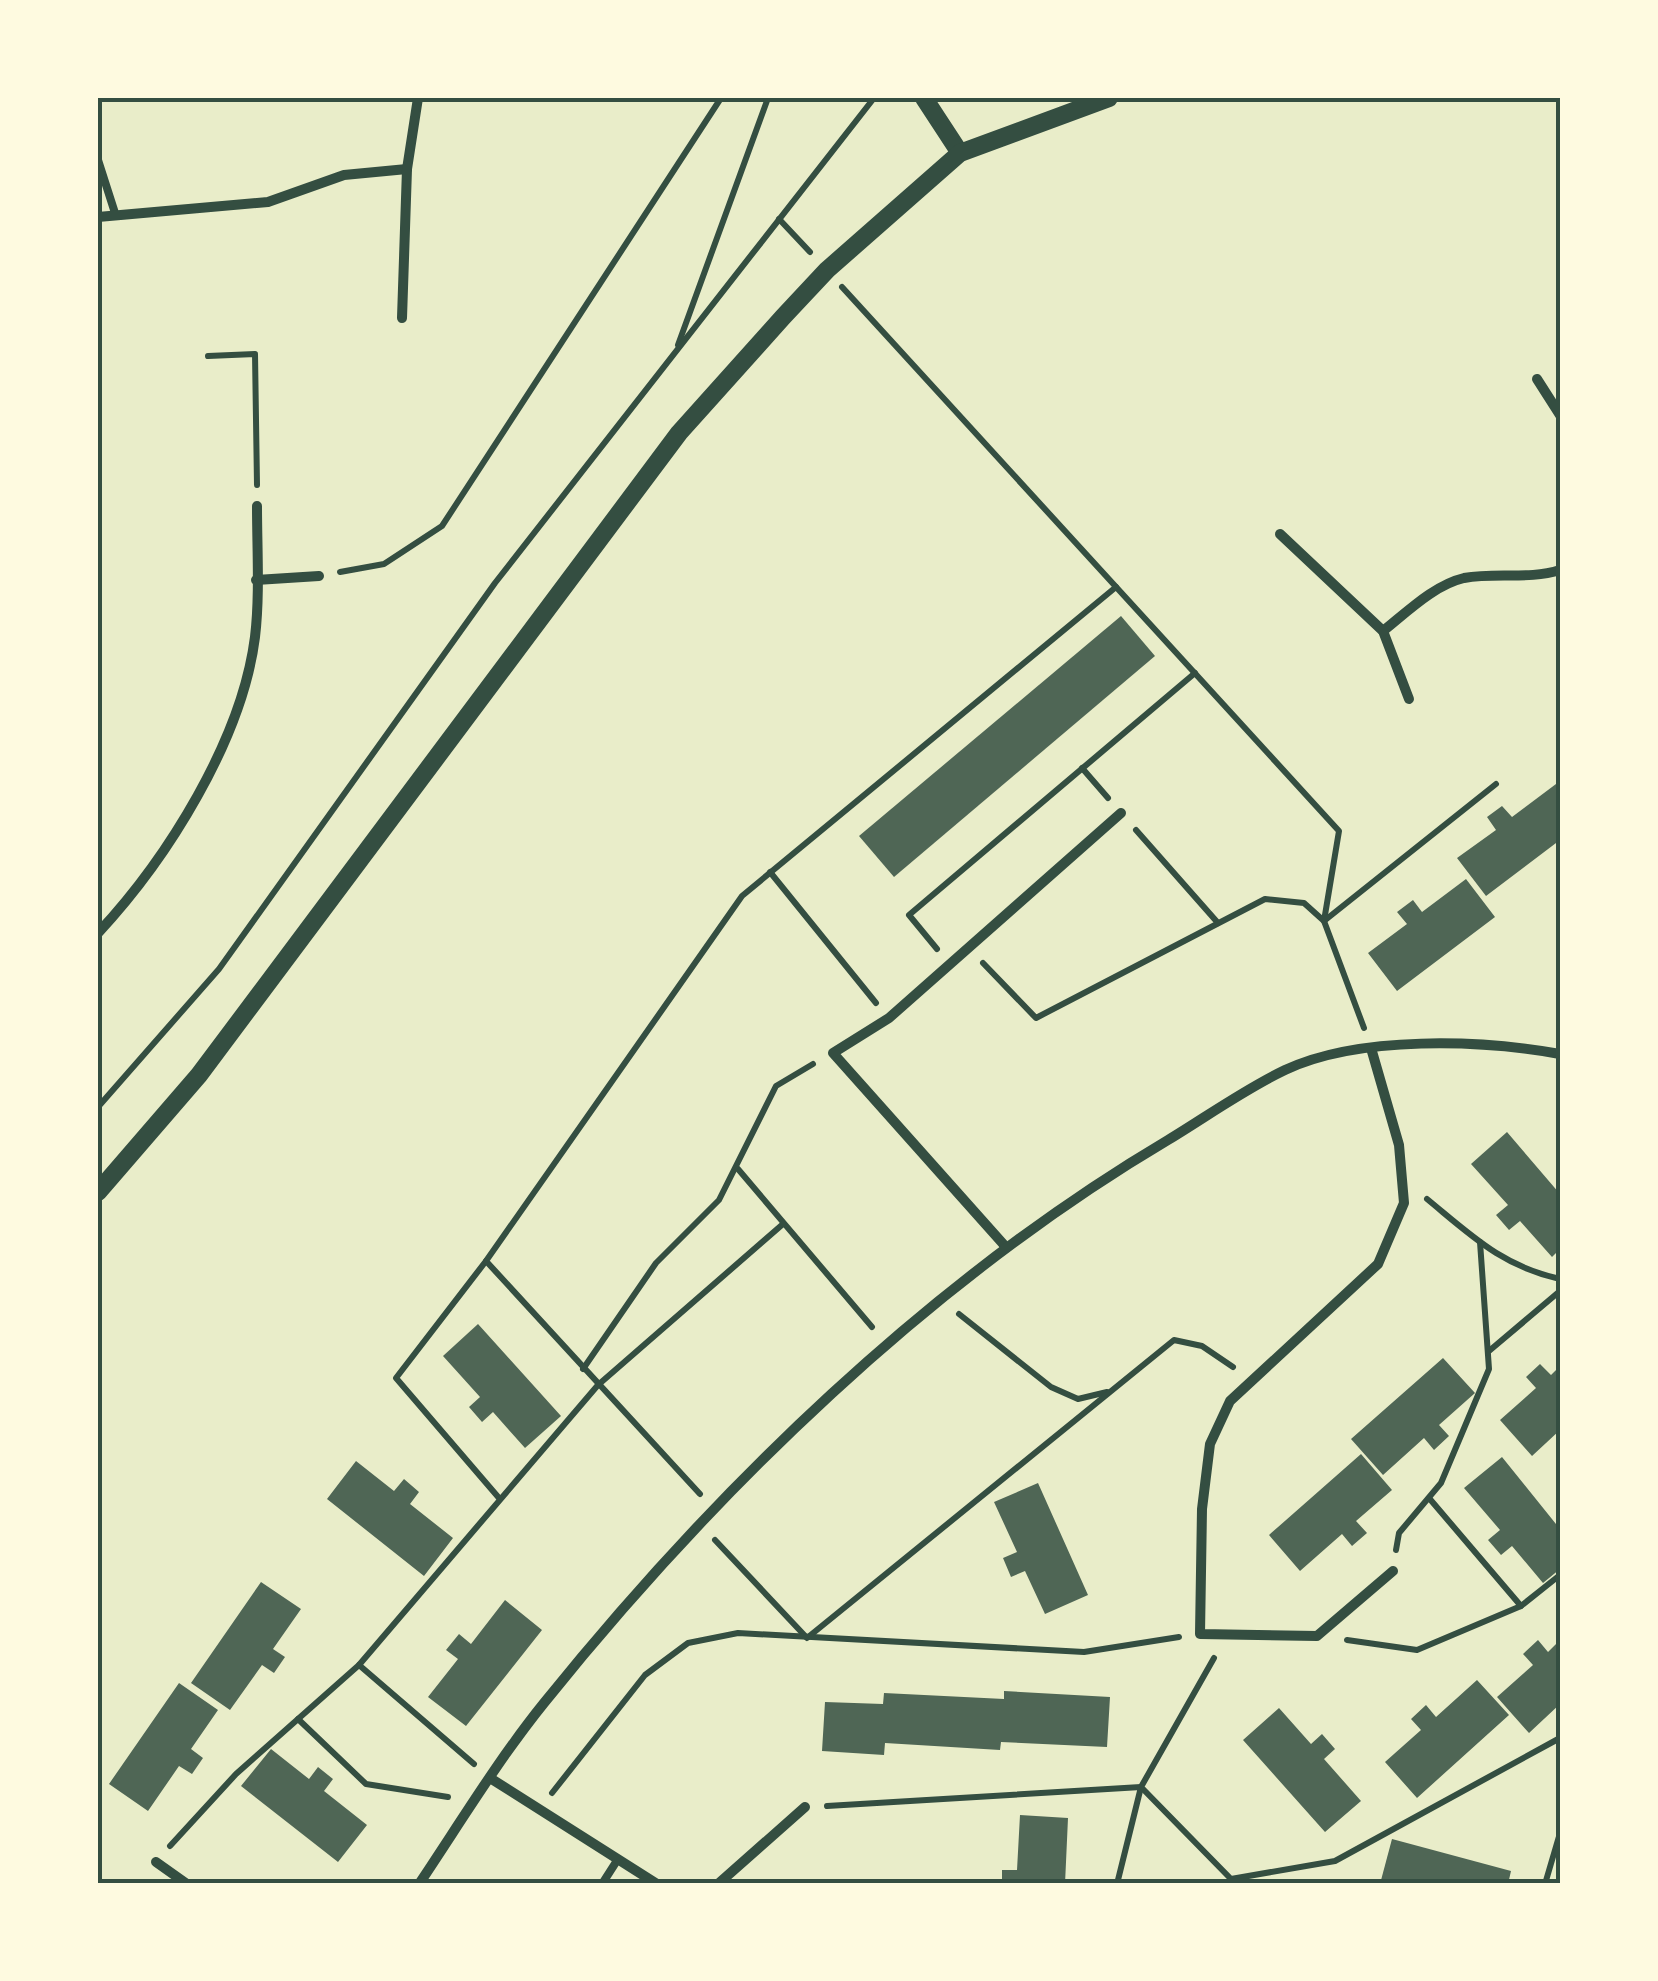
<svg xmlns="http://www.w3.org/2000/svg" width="1658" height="1981" font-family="Barlow,sans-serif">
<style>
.building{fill:#4f6655}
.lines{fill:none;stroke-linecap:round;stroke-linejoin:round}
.path{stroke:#344e41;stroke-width:6}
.service{stroke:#344e41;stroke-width:8}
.minor{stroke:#344e41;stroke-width:10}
.tertiary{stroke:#344e41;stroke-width:18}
.neatline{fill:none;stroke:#344e41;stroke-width:4}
</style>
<rect width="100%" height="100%" fill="#e9edc9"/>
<!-- building -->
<g class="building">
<polygon points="1121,616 1155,656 894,877 859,836"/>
<polygon points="1556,784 1560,791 1560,840 1486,896 1457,858 1496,830 1487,817 1502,806 1512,817"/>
<polygon points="1466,879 1495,917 1397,991 1368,953 1407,924 1397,912 1413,900 1422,912"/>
<polygon points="1507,1132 1560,1194 1560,1249 1552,1257 1520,1221 1509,1230 1496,1215 1508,1205 1471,1164"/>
<polygon points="478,1324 561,1416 525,1448 493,1412 482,1422 469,1407 480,1397 443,1356"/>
<polygon points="1443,1358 1475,1393 1439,1425 1449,1436 1434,1450 1424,1438 1383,1475 1351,1439"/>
<polygon points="1540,1364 1551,1375 1560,1366 1560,1430 1532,1456 1500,1420 1536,1388 1526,1377"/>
<polygon points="1361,1454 1392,1490 1356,1521 1367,1533 1352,1546 1342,1534 1300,1571 1269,1535"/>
<polygon points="1502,1457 1560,1529 1560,1569 1543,1583 1512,1546 1501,1555 1488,1540 1500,1530 1464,1488"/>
<polygon points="356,1461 394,1491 404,1479 419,1492 410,1504 453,1538 424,1576 327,1499"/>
<polygon points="1038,1483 1088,1595 1045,1614 1025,1571 1011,1577 1003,1558 1017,1552 994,1502"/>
<polygon points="261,1582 301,1609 273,1649 285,1657 274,1673 262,1665 230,1710 191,1683"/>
<polygon points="505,1600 542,1630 466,1726 428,1697 458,1659 446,1650 459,1634 471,1644"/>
<polygon points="1538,1640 1548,1652 1560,1640 1560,1704 1529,1733 1497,1697 1533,1665 1523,1654"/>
<polygon points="1477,1680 1509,1715 1417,1798 1385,1762 1421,1730 1411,1719 1426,1705 1436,1717"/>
<polygon points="179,1683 218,1710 191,1749 203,1758 192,1774 179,1766 148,1811 109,1784"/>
<polygon points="1004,1691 1110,1697 1107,1747 1001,1742 1000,1750 885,1743 884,1755 822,1751 825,1702 883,1704 884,1693 1004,1699"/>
<polygon points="1279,1708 1311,1744 1322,1734 1335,1749 1324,1759 1361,1801 1325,1832 1243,1740"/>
<polygon points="271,1749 309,1779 318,1767 333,1779 324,1791 367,1825 338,1862 241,1786"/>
<polygon points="1020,1815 1068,1818 1065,1884 1002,1884 1002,1870 1017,1870"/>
<polygon points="1392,1839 1511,1871 1508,1884 1380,1884"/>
</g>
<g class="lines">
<!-- path -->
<g class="path">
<polyline points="779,219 810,252"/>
<polyline points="842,287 1339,831 1324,921 1364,1028"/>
<polyline points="678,345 768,98"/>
<polyline points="208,356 255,354 257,485"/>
<polyline points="340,572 384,564 442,526 721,98"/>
<polyline points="1082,768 1108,798"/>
<polyline points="1136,830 1218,923"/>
<polyline points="770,872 876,1003"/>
<polyline points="937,949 909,915 1195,673"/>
<polyline points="983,963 1036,1018 1265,899 1304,903 1324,921 1496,784"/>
<polyline points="98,1107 219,969 495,583 874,98"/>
<polyline points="738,1169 872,1327"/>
<path d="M1427,1199c45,37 75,67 133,80"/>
<polyline points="486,1261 396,1378 499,1498"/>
<polyline points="959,1314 1051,1387 1078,1399 1107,1392"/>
<polyline points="1489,1351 1560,1291"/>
<polyline points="583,1369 656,1263 719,1200 776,1086 813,1064"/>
<polyline points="700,1494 486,1261 742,896 1116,587"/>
<polyline points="1429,1498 1521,1606"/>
<polyline points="715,1540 807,1638 1174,1340 1202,1346 1233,1367"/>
<polyline points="1396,1550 1399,1533 1441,1483 1489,1369 1480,1242"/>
<polyline points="1347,1640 1417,1650 1521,1606 1560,1575"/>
<polyline points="1214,1658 1141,1787 1231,1879 1335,1861 1560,1738"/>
<polyline points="359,1665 474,1764"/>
<polyline points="298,1719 366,1784 448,1797"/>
<polyline points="552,1793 645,1675 688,1643 738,1633 1084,1652 1179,1637"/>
<polyline points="827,1806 1141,1787 1117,1884"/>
<polyline points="170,1846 236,1774 359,1665 598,1385 783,1224"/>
<polyline points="1545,1884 1560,1833"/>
</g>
<!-- service -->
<g class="service">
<polyline points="98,160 115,213"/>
<polyline points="602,1884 618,1859"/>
</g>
<!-- minor -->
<g class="minor">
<polyline points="98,217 268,202 344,175 407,169"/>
<polyline points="402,318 407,169 418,98"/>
<polyline points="1537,379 1560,415"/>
<polyline points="1280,534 1383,631 1409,699"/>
<polyline points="256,580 319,576"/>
<path d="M1383,631c24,-19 51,-46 81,-53 33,-6 64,2 96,-8"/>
<path d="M98,933c69,-74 144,-193 157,-296 5,-42 2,-88 2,-131"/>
<polyline points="1371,1048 1399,1145 1404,1203 1378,1264 1230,1401 1210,1444 1202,1509 1200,1634 1317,1636 1393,1571"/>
<polyline points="1005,1246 833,1053 889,1018 1121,813"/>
<polyline points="490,1778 657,1884"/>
<polyline points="156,1862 187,1884"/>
<path d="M419,1884c41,-61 79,-124 125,-181 173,-215 386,-422 624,-563 38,-23 77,-51 117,-70 75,-35 196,-30 275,-16"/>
<polyline points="718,1884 805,1807"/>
</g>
<!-- tertiary -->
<g class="tertiary">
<polyline points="924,98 960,153"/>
<polyline points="98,1192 199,1075 679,433 783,317 827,270 960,153 1109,98"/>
</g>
</g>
<!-- border -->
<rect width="1658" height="1981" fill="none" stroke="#fefae0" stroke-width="200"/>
<rect x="100" y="100" width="1458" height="1781" class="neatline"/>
</svg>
